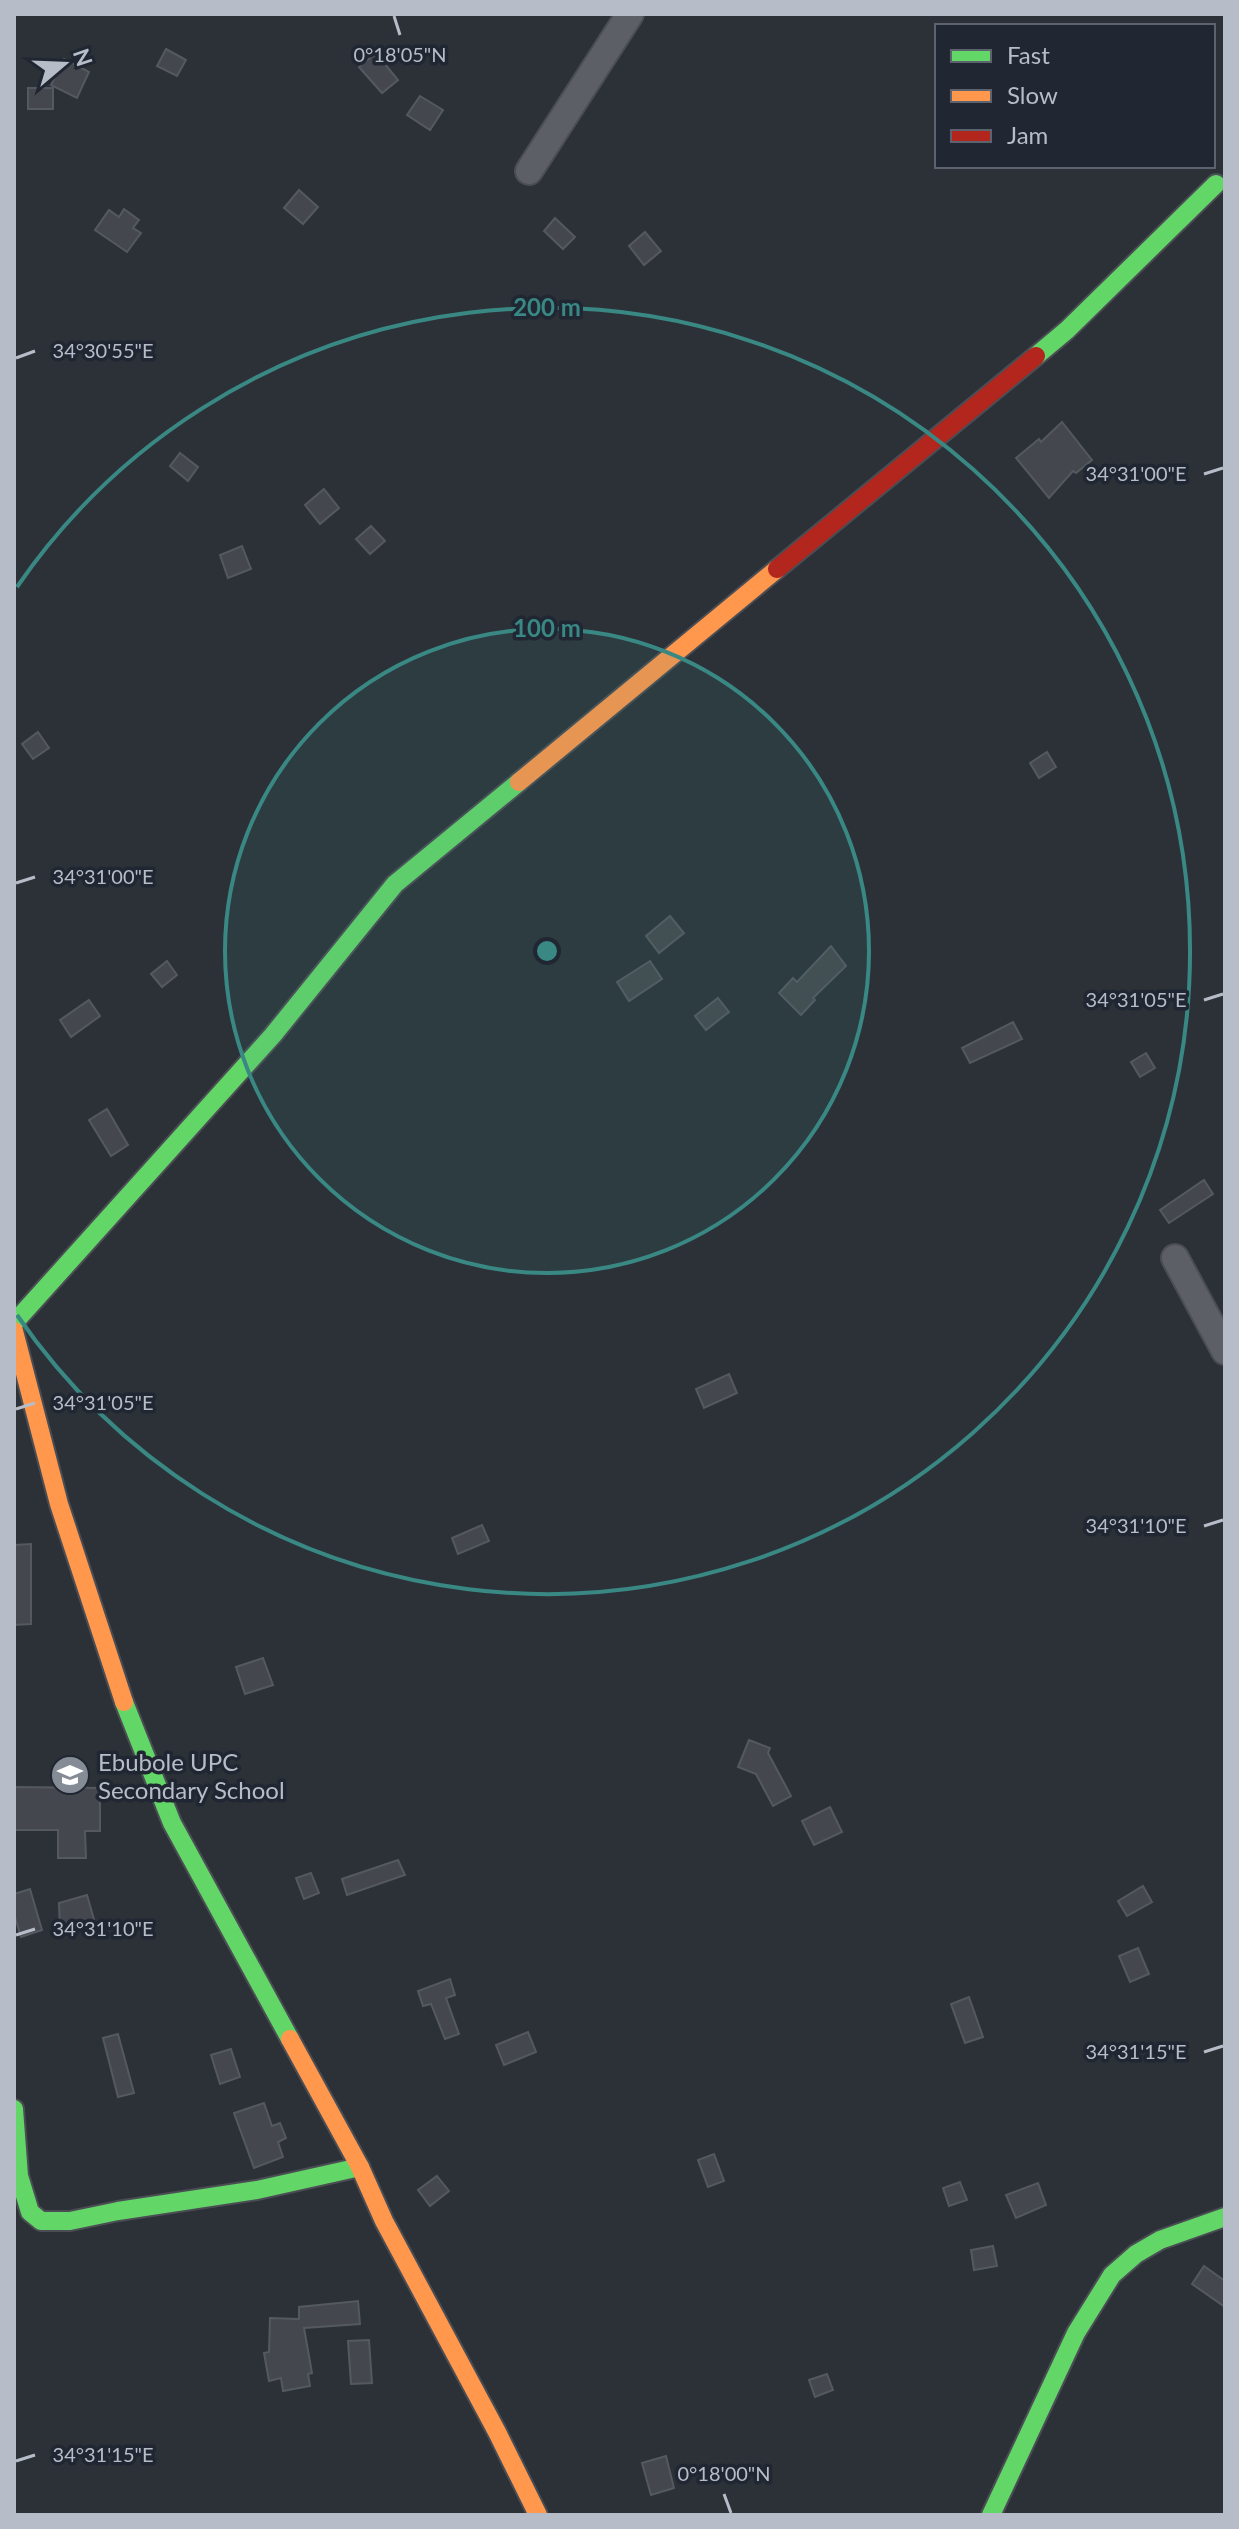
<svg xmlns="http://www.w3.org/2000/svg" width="1239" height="2529" font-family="Lato,sans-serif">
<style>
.building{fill:#44484e;stroke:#545960;stroke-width:2}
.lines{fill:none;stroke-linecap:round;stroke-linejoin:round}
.street-casing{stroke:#4a4d53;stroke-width:30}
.fast-casing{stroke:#4a4d53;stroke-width:22}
.slow-casing{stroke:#4a4d53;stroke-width:22}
.jam-casing{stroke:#4a4d53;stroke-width:22}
.street{stroke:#5c5f66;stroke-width:26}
.fast{stroke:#63d668;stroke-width:18}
.slow{stroke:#ff974d;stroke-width:18}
.jam{stroke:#b3261e;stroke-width:18}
.ticks{fill:none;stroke:#b7bdc8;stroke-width:3}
.ring{fill:none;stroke:#398884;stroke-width:4}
.labels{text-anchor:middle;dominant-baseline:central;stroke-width:7;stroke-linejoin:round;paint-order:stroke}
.poi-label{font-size:24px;fill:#b7bdc8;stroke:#202733;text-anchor:start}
.ticks-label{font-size:20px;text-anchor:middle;fill:#b7bdc8;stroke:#202733;stroke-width:7;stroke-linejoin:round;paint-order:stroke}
.centre{fill:#398884;stroke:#202733;stroke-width:4}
.ring-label{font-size:24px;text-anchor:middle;font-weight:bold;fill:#398884;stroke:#202733;stroke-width:7;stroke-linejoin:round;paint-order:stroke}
</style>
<rect width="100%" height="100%" fill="#2c3138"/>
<!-- building -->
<g class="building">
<polygon points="166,49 186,60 177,76 157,66"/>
<polygon points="376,53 398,80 382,93 359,67"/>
<polygon points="64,59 89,72 77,98 51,85"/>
<rect x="28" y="88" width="25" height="21"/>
<polygon points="420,96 443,110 430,130 407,115"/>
<polygon points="299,190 318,207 303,224 284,208"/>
<polygon points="124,209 139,220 133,228 141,233 127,252 95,230 109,210 119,217"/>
<polygon points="555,218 575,237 563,249 544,231"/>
<polygon points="645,232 661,251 644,265 629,246"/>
<polygon points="1062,422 1092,460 1076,473 1073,471 1049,498 1016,458 1039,439 1041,442"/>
<polygon points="180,453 198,467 188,481 170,466"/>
<polygon points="324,489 339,508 320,524 305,505"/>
<polygon points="371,526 385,541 370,554 356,539"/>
<polygon points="242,546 251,569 228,578 220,555"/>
<polygon points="38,732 49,748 33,759 22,744"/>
<polygon points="1047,752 1056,767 1039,778 1030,763"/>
<polygon points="670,916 684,933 659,953 646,936"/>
<polygon points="831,946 846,966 813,998 815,1000 801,1015 779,993 793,978 797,982"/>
<polygon points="167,961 177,975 162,987 151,974"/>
<polygon points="650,961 662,979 629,1001 617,982"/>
<polygon points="718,998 729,1012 706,1030 695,1016"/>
<polygon points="89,1000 100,1016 71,1037 60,1020"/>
<polygon points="1013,1022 1022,1039 970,1063 962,1048"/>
<polygon points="1146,1053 1155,1068 1140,1077 1131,1062"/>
<polygon points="107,1109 128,1145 111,1156 89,1120"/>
<polygon points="1204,1180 1213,1194 1169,1223 1160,1210"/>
<polygon points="729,1374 737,1393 704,1408 696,1389"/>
<polygon points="482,1525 489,1541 458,1554 452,1538"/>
<polygon points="31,1544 31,1624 14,1625 14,1545"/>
<polygon points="263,1658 273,1685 245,1694 236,1667"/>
<polygon points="749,1740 770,1748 768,1753 791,1796 773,1806 756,1774 738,1767"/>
<polygon points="14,1787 100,1788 100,1831 85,1831 86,1858 58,1858 58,1830 14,1830"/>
<polygon points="830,1807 842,1832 814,1845 802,1821"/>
<polygon points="398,1860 405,1875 347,1895 342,1879"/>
<polygon points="311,1873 319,1893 304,1899 296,1878"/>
<polygon points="1143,1886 1152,1902 1127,1916 1118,1901"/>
<polygon points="30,1889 42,1930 21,1937 14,1914 14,1894"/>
<polygon points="87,1895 95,1923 60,1933 59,1903"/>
<polygon points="1138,1948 1149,1974 1130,1982 1119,1956"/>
<polygon points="450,1979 455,1995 446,1998 459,2034 445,2039 431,2004 423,2006 418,1991"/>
<polygon points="969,1997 983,2037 965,2043 951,2004"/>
<polygon points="528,2032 536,2052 504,2065 496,2045"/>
<polygon points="118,2034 134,2093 118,2097 103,2038"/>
<polygon points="231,2049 240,2077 220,2084 211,2055"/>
<polygon points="264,2103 272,2126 280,2123 286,2138 278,2142 283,2157 254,2168 234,2113"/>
<polygon points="714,2154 724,2181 708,2187 698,2160"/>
<polygon points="437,2176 449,2191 430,2206 418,2190"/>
<polygon points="960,2182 967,2200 949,2206 943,2188"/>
<polygon points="1038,2183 1046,2205 1016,2218 1006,2195"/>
<polygon points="993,2246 997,2266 974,2270 971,2250"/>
<polygon points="1204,2266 1225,2281 1225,2307 1192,2284"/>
<polygon points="358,2301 360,2324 304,2328 312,2373 308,2374 310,2386 283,2391 281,2378 269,2381 264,2353 269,2352 270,2318 299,2319 299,2307"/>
<polygon points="369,2340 372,2383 351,2384 348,2341"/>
<polygon points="827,2374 833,2390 815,2397 809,2380"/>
<polygon points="666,2456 674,2488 651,2495 642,2463"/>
</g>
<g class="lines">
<defs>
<g id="street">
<polyline points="529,171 630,14"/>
<polyline points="1175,1258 1225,1351"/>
</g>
<g id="fast">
<polyline points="1036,356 1067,330 1216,184"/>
<polyline points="14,1323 273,1035 395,884 519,782"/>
<polyline points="124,1702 172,1823 290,2039"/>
<polyline points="14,2109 19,2176 30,2212 41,2221 70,2221 118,2211 257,2190 360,2167"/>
<polyline points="991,2515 1076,2333 1112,2275 1136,2254 1160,2240 1225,2217"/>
</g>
<g id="slow">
<polyline points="519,782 777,569"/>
<polyline points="14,1331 59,1504 124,1702"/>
<polyline points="290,2039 360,2167 384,2221 497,2432 538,2515"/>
</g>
<polyline id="jam" points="777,569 1036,356"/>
</defs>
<!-- street casing -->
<use href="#street" class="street-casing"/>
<!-- fast casing -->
<use href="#fast" class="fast-casing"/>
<!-- slow casing -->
<use href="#slow" class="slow-casing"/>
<!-- jam casing -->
<use href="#jam" class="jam-casing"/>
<!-- street -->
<use href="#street" class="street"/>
<!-- fast -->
<use href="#fast" class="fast"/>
<!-- slow -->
<use href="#slow" class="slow"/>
<!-- jam -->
<use href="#jam" class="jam"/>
</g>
<!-- ticks -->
<path class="ticks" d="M394,16l6,19M16,358l19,-7M1204,474l19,-6M16,883l19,-6M1204,1000l19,-6M16,1409l19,-6M1204,1526l19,-6M16,1935l19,-6M1204,2052l19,-6M16,2461l19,-6M724,2494l7,19"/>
<!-- distance rings -->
<circle cx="547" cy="951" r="322" fill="#398884" fill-opacity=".12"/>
<g class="ring">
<circle cx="547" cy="951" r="322"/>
<path d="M17 587A643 643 0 1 1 17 1315"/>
</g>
<!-- icons -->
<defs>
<symbol id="school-disc" viewBox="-11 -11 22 22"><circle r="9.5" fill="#868c96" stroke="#202733"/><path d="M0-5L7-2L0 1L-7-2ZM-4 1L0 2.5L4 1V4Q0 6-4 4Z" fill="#fff"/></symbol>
</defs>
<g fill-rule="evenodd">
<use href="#school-disc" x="48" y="1753" width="44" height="44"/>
</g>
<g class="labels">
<!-- poi labels -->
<g class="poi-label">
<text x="98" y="1761">Ebubole UPC<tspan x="98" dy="28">Secondary School</tspan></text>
</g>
</g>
<g class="ticks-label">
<text x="400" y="62">0°18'05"N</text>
<text x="103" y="358">34°30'55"E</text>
<text x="1136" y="481">34°31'00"E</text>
<text x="103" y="884">34°31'00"E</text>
<text x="1136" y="1007">34°31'05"E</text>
<text x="103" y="1410">34°31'05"E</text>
<text x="1136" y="1533">34°31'10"E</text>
<text x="103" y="1936">34°31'10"E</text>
<text x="1136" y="2059">34°31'15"E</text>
<text x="103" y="2462">34°31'15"E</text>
<text x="724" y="2481">0°18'00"N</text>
</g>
<circle cx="547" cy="951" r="12" class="centre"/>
<g class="ring-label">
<text x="547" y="316">200 m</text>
<text x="547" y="637">100 m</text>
</g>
<!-- border -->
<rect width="1239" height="2529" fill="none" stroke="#b7bdc8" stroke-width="32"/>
<!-- legend -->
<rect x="935" y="24" width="280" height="144" fill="#202733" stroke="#5c636f" stroke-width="2"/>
<rect x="951" y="50" width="40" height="12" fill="#63d668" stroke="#5c636f" stroke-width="2"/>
<text x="1007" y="64" font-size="24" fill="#b7bdc8">Fast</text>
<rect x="951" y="90" width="40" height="12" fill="#ff974d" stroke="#5c636f" stroke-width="2"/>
<text x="1007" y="104" font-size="24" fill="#b7bdc8">Slow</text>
<rect x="951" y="130" width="40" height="12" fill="#b3261e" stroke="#5c636f" stroke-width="2"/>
<text x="1007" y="144" font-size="24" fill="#b7bdc8">Jam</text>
<!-- north arrow -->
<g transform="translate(64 64) rotate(71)" stroke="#202733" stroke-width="6" paint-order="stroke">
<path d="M0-6L14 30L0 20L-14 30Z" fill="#b7bdc8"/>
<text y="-12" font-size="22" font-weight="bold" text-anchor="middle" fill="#b7bdc8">N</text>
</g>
</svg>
